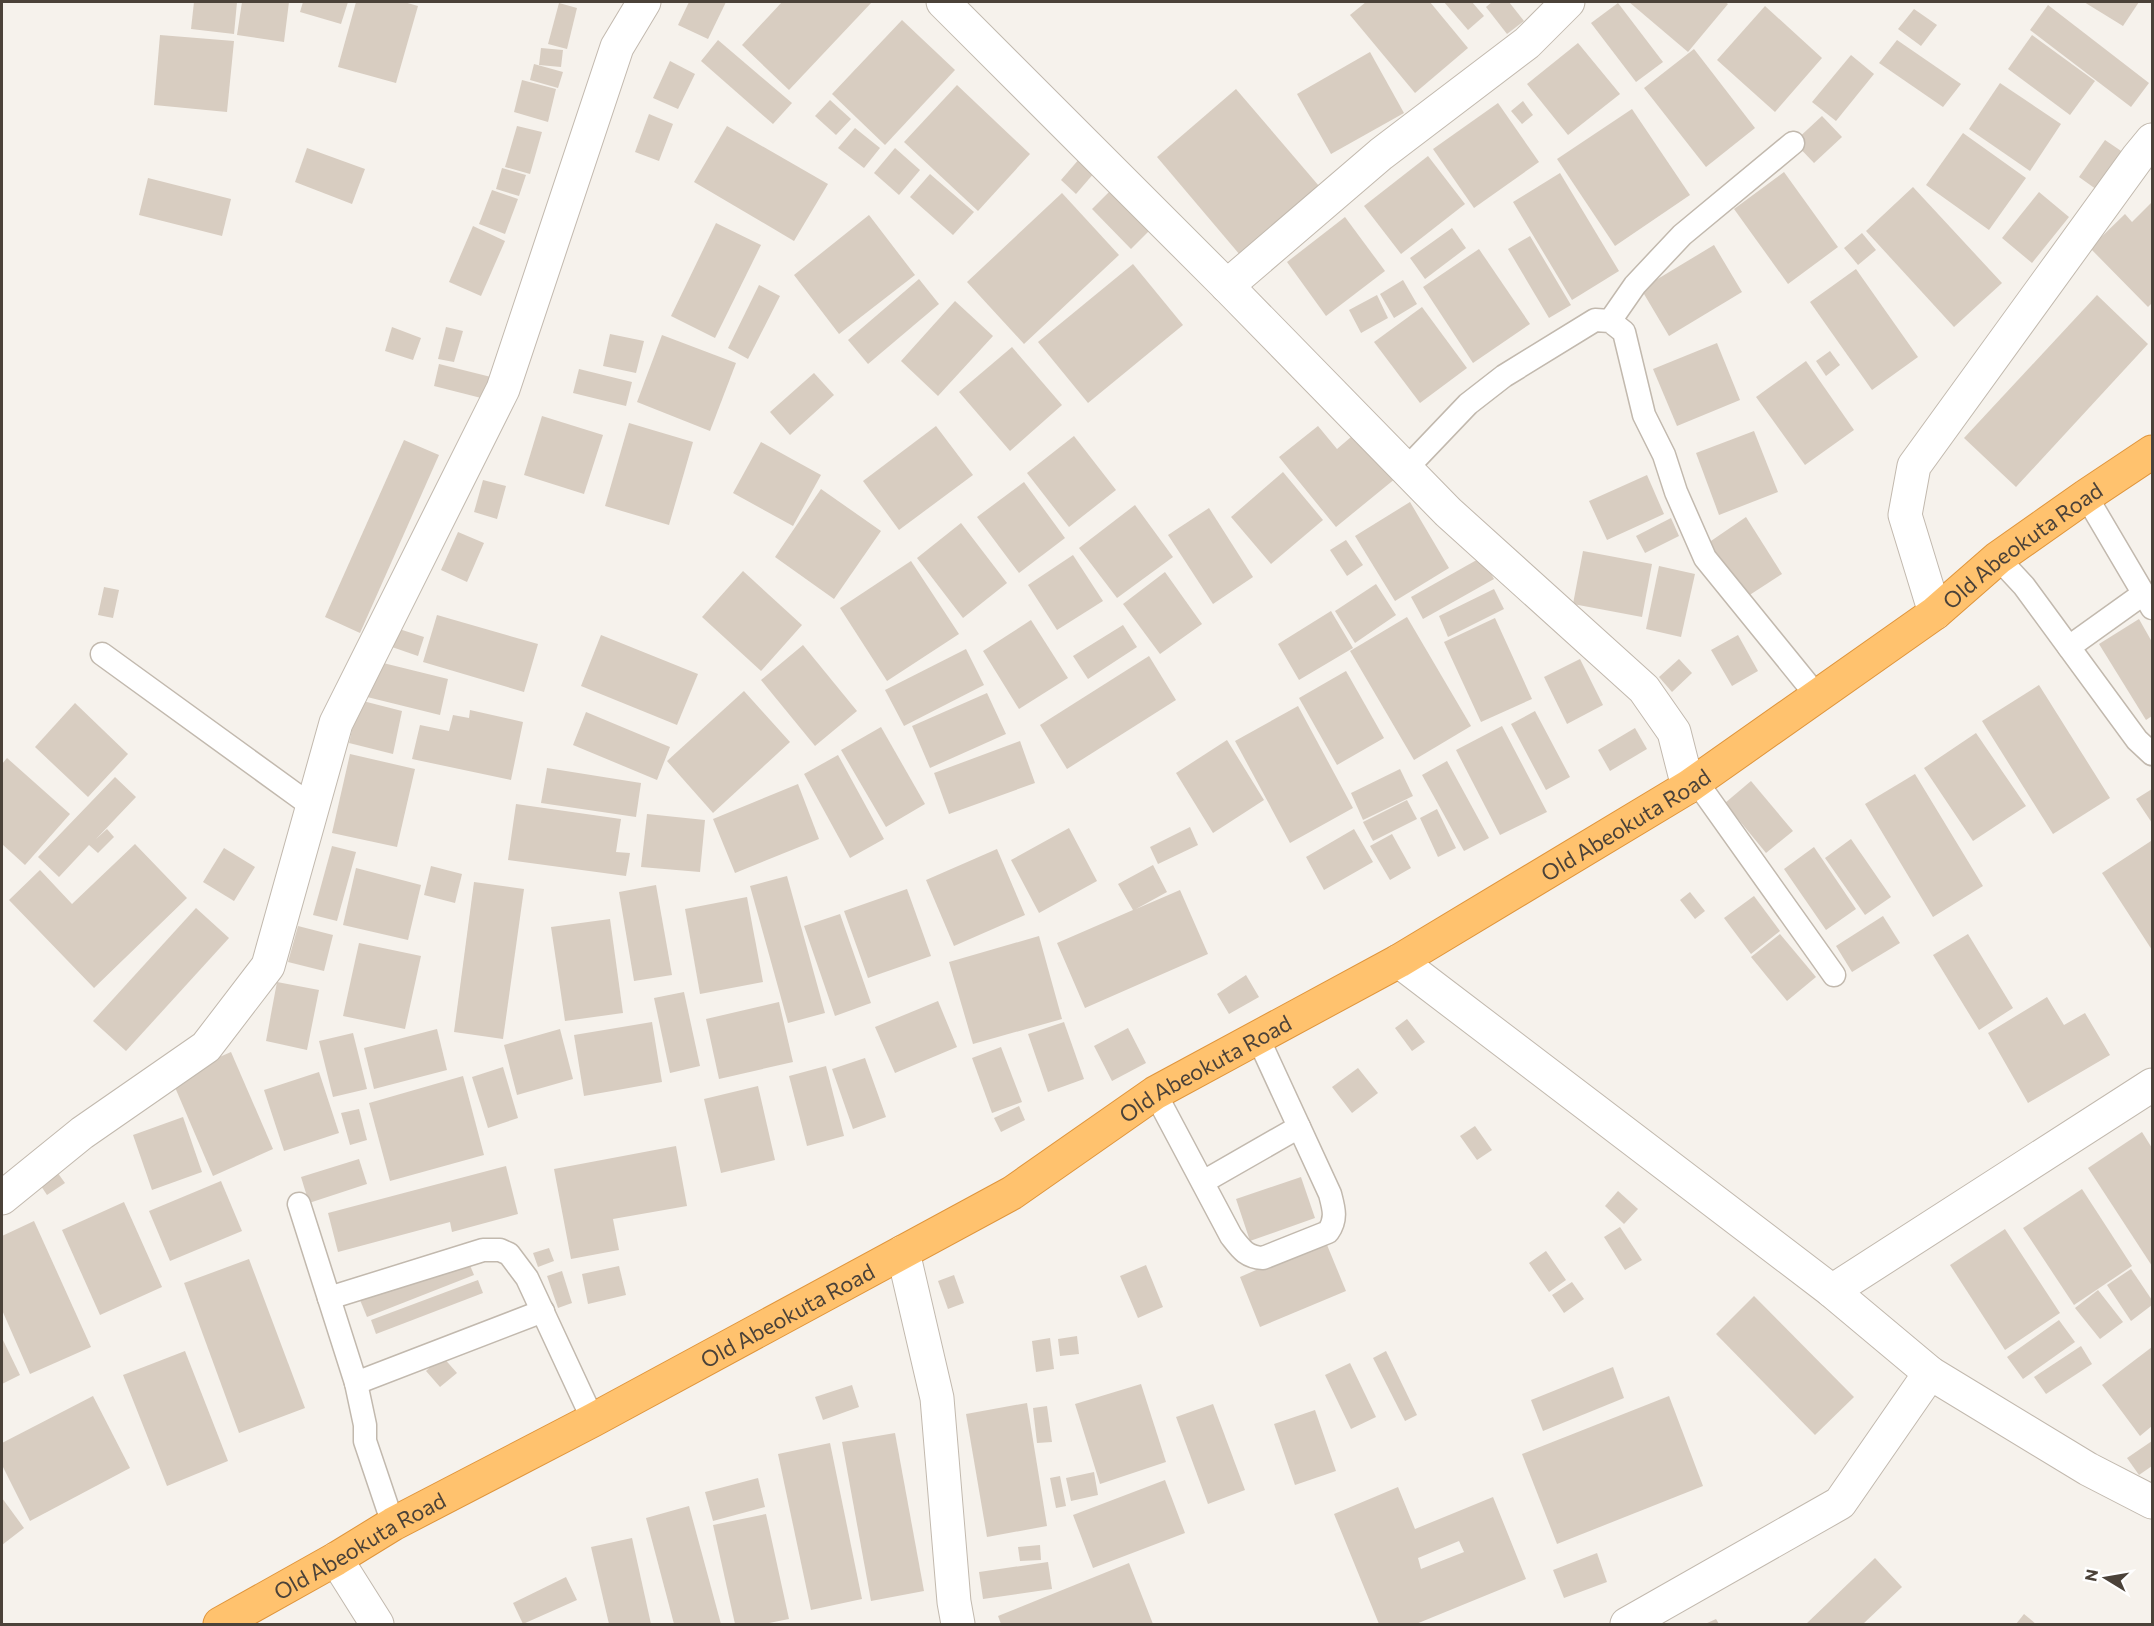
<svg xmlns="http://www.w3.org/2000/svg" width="2154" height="1626" font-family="Commissioner,sans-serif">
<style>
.building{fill:#d8cdc1;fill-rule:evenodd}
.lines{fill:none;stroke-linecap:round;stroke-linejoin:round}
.lane-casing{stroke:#c2b9ae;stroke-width:25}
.street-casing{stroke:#c2b9ae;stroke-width:35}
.highway-casing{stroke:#df953c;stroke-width:35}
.lane{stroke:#fff;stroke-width:22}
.street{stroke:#fff;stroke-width:33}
.highway{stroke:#ffc26e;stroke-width:33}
.labels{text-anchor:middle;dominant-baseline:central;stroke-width:4.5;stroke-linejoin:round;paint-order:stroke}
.street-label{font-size:22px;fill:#4b4239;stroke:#fff}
</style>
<rect width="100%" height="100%" fill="#f6f2ec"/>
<!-- building -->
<g class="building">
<polygon points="194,2 237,2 234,34 191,29"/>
<polygon points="242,2 289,2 284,42 237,35"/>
<polygon points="303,2 348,2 341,24 300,12"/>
<polygon points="356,2 404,2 418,6 396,83 338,67"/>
<polygon points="689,2 726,2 708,39 678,25"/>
<polygon points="782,2 872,2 789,90 742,45"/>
<polygon points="1366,2 1430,2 1468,48 1415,93 1350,15"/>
<polygon points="1444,2 1472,2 1484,16 1468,30"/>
<polygon points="1492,2 1509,2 1524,21 1507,34 1486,7"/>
<polygon points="1629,2 1725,2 1728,4 1688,52"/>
<polygon points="2084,2 2139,2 2123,26"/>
<polygon points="559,3 577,8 567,49 548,44"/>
<polygon points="1618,3 1663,62 1636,82 1591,23"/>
<polygon points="2048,5 2149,83 2131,107 2030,30"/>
<polygon points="1765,6 1822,58 1775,112 1717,60"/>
<polygon points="1914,9 1937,25 1921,46 1898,29"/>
<polygon points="902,20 955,70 885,145 832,94"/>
<polygon points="160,35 234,41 227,112 154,105"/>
<polygon points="2032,35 2095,81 2070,115 2008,69"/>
<polygon points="718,40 792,103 773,124 701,61"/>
<polygon points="1897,40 1961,84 1943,107 1879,63"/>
<polygon points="1578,43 1620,94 1568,135 1527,84"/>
<polygon points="541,48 563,50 561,67 539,65"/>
<polygon points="1694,49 1755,128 1706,167 1644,88"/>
<polygon points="1370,52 1404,113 1331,154 1297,94"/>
<polygon points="1851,55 1874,74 1836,121 1812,102"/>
<polygon points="670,61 695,74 678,109 653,98"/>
<polygon points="534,64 563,72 558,88 530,80"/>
<polygon points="522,80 556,89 548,122 514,112"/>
<polygon points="2000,83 2061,124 2030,171 1969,129"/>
<polygon points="957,85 1030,154 978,211 904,142"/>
<polygon points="1236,89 1319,186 1240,255 1157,157"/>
<polygon points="830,100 851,119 836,135 815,116"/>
<polygon points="1523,101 1533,115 1522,124 1511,111"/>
<polygon points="1498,103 1539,162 1474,208 1433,149"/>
<polygon points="1632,109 1690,195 1615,246 1557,159"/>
<polygon points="649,114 673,124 659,161 635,152"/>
<polygon points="1822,116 1842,137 1814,163 1794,142"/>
<polygon points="517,126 542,132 530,174 505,167"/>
<polygon points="727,126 828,184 794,241 694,182"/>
<polygon points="855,128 880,148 864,168 838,148"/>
<polygon points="1963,133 2026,178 1989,230 1926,185"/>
<polygon points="2105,140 2127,155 2100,192 2079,177"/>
<polygon points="307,148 365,169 352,204 295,182"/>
<polygon points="895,148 920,170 899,195 874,173"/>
<polygon points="1428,156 1465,204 1401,254 1364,206"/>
<polygon points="1080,158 1095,172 1076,194 1061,180"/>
<polygon points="502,168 526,175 519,196 496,189"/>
<polygon points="1784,172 1838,247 1788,284 1734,209"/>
<polygon points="1560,173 1619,271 1572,300 1513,202"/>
<polygon points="930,174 974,212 953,235 910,197"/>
<polygon points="148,178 231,199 222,236 139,215"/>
<polygon points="1913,187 2002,283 1954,327 1866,231"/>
<polygon points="492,190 518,199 505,234 479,224"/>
<polygon points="1111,190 1150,230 1131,249 1092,209"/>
<polygon points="2039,192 2069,217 2032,263 2002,238"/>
<polygon points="1062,193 1119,255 1024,344 967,282"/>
<polygon points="2152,202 2152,303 2148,307 2090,248 2125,214 2132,222"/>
<polygon points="869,215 915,275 839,334 794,275"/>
<polygon points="1345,217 1385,271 1326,316 1287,262"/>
<polygon points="716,223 761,245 715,338 671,316"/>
<polygon points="473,226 505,241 481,296 449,282"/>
<polygon points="1452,228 1466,248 1425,279 1410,258"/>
<polygon points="1862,233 1876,250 1858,265 1844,248"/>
<polygon points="1530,236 1571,305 1549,318 1508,249"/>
<polygon points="1714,245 1742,292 1669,336 1641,289"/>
<polygon points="1479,249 1530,324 1473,363 1423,287"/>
<polygon points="1133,264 1183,325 1088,403 1038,342"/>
<polygon points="1856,269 1918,357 1872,390 1810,302"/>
<polygon points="919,279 939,304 868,364 848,340"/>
<polygon points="1403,280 1417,304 1394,318 1380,294"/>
<polygon points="759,285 780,296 748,359 728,348"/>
<polygon points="1377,295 1388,318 1361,333 1349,310"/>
<polygon points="2097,295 2148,344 2016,487 1964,438"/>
<polygon points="955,301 993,336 938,396 901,361"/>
<polygon points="1422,307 1467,368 1420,403 1374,342"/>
<polygon points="392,327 421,338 413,360 385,351"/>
<polygon points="446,327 463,331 454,362 438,359"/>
<polygon points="610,334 644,341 636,373 603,366"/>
<polygon points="662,335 736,363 710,431 637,402"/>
<polygon points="1717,343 1740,400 1677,426 1653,369"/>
<polygon points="1012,347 1062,405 1010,451 959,392"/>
<polygon points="1830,351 1840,365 1826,376 1816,361"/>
<polygon points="1806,361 1854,430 1805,465 1756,397"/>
<polygon points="439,364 495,378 489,400 434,386"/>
<polygon points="579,369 632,382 626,406 573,393"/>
<polygon points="814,373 834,395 790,435 770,412"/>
<polygon points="542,416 603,435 584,494 524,475"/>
<polygon points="629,423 693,442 669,525 605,506"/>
<polygon points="936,426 973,475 899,530 863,481"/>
<polygon points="1318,426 1337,449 1358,431 1396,478 1336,527 1279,457"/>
<polygon points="1754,431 1778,492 1719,515 1696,453"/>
<polygon points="1074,436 1116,490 1069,527 1027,473"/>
<polygon points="404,440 439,455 360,633 325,617"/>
<polygon points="761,442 821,475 793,526 733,493"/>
<polygon points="1283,472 1323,520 1271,564 1231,517"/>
<polygon points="1647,475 1664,514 1607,540 1589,501"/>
<polygon points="483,480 506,486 497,519 474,512"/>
<polygon points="1024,482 1065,538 1019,573 977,517"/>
<polygon points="821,489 881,531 834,599 775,557"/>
<polygon points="1410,502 1449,568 1395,601 1355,536"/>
<polygon points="1135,505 1173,557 1117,598 1079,548"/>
<polygon points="1209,508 1253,577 1213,604 1168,535"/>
<polygon points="1746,517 1782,574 1745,598 1708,543"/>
<polygon points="1671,518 1679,536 1645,553 1636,536"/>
<polygon points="961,523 1007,583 963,618 917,558"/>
<polygon points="458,532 484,543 467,582 441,570"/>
<polygon points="1346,540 1363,565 1347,576 1330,550"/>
<polygon points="1583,551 1652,564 1642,617 1573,604"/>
<polygon points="1073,555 1103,601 1057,630 1028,585"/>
<polygon points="1482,557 1494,579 1423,619 1411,597"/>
<polygon points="911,561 959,634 887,681 840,608"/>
<polygon points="1659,566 1695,574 1681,637 1646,629"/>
<polygon points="743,571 802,625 761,671 702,617"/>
<polygon points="1165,572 1202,624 1160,654 1123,604"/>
<polygon points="1376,584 1396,615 1355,643 1335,611"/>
<polygon points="104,587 119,590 113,618 98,615"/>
<polygon points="1494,589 1504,609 1448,637 1439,616"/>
<polygon points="1331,611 1353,648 1299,680 1278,644"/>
<polygon points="437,615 538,644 524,692 423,662"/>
<polygon points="1407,617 1471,726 1414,760 1350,651"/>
<polygon points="1495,618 1532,699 1481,722 1444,642"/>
<polygon points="2139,619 2152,642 2152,716 2146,720 2099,644"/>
<polygon points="1031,620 1068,678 1019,709 983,651"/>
<polygon points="1123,625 1137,647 1088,679 1073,656"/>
<polygon points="396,628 424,637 418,656 389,646"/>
<polygon points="601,635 698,674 677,725 581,686"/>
<polygon points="1738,635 1758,671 1732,686 1711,650"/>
<polygon points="803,645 857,711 815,746 761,680"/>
<polygon points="966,649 984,685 904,726 885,690"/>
<polygon points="1149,656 1176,700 1067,769 1040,725"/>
<polygon points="1580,659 1603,705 1567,724 1544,677"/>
<polygon points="1679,659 1692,673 1672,692 1659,677"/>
<polygon points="371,660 448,679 440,715 363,696"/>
<polygon points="1346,671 1384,738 1337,765 1299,698"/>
<polygon points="2039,685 2110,798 2053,834 1982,721"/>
<polygon points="744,691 790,742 713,813 667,761"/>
<polygon points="987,693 1006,734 930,768 912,726"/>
<polygon points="359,700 402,711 393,754 349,743"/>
<polygon points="75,703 128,754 88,797 35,747"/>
<polygon points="1298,706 1353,808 1290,843 1235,741"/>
<polygon points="470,710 523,722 511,780 412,759 420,725 449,731 453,715 469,718"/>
<polygon points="1535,711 1570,777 1546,790 1511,724"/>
<polygon points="586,712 670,747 657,780 573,745"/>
<polygon points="1502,726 1547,812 1500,835 1456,750"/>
<polygon points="881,727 925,804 886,827 841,750"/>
<polygon points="1635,728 1647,749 1610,771 1598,750"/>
<polygon points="1976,733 2026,806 1973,841 1924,768"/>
<polygon points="1227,740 1264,800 1213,833 1176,773"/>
<polygon points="1020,741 1035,783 949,814 934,773"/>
<polygon points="350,754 415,769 397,847 332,833"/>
<polygon points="838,755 884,839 850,858 804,774"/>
<polygon points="7,758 70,814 25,865 2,844 2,764"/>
<polygon points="1447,761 1489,838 1464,851 1422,775"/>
<polygon points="547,768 641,783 636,817 541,803"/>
<polygon points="1400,769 1413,796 1363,820 1351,793"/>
<polygon points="1915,774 1983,886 1933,917 1865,804"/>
<polygon points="115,777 136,797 96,839 107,829 114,837 98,853 89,845 59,877 38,857"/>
<polygon points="1751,781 1793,831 1766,853 1725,803"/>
<polygon points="798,784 819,839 735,873 713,819"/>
<polygon points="2152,789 2152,823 2136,799"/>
<polygon points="1407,800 1417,819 1373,841 1363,822"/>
<polygon points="516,804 621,819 616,852 630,853 626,876 508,860"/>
<polygon points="1437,809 1456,848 1438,857 1420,818"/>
<polygon points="647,814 705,820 700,872 641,867"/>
<polygon points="1190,827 1198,845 1158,864 1150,847"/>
<polygon points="1069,828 1097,881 1039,913 1011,860"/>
<polygon points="1354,829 1373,862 1324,890 1306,857"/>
<polygon points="1392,834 1411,868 1390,880 1370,846"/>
<polygon points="1851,839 1891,897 1865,915 1825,858"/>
<polygon points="2151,841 2152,844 2152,950 2102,873"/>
<polygon points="135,844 187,898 94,988 9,900 40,870 72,904"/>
<polygon points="332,846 356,852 337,921 313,915"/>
<polygon points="1814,847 1856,909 1826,930 1784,869"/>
<polygon points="224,848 255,867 234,901 203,882"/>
<polygon points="997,849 1025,915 954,946 926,880"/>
<polygon points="1153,865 1167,892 1136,909 1180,890 1208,954 1085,1008 1057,943 1133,910 1118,884"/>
<polygon points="431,866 462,874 455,903 424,895"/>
<polygon points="356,868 421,885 408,940 343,925"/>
<polygon points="787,876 825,1013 788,1023 750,886"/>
<polygon points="474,882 524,889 503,1039 454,1032"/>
<polygon points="656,885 672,975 634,981 619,892"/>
<polygon points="907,889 931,956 868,978 844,911"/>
<polygon points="1690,892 1705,911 1695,919 1680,900"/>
<polygon points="1754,896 1780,931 1751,954 1724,918"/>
<polygon points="747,897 763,982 700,994 685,909"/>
<polygon points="196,908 229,938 126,1051 93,1021"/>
<polygon points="840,914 871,1003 835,1016 804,926"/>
<polygon points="1883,916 1900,943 1852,972 1836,946"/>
<polygon points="610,919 623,1013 565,1021 551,927"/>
<polygon points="298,926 333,935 324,971 288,962"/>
<polygon points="1780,934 1816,977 1787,1001 1751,957"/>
<polygon points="1968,934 2013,1008 1979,1030 1933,955"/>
<polygon points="1039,936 1062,1019 973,1044 949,962"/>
<polygon points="359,943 421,956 405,1029 343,1016"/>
<polygon points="1246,975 1259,997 1229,1014 1217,994"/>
<polygon points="277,982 319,990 307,1050 266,1041"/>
<polygon points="684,992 700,1066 670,1073 654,998"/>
<polygon points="2047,997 2064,1025 2085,1013 2110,1055 2028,1103 1988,1033"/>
<polygon points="938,1001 957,1047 895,1073 875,1027"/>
<polygon points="779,1002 793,1062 719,1079 706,1019"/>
<polygon points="1407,1019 1425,1042 1412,1051 1395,1028"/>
<polygon points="652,1022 662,1082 584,1096 574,1035"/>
<polygon points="1064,1022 1084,1079 1048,1092 1028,1034"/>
<polygon points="1128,1028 1146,1063 1112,1081 1094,1046"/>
<polygon points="437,1029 447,1070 374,1089 364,1048"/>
<polygon points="560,1029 573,1079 517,1095 504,1045"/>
<polygon points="353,1033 367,1089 333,1097 319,1041"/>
<polygon points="1001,1047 1022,1102 992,1113 972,1058"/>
<polygon points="231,1052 273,1149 213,1176 171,1078"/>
<polygon points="865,1058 886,1117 853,1129 832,1069"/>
<polygon points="826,1066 844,1136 807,1146 789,1076"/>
<polygon points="503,1067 518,1118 488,1128 472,1077"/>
<polygon points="1358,1068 1378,1093 1352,1113 1332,1087"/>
<polygon points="319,1072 339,1133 284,1151 264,1090"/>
<polygon points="463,1076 484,1155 390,1181 369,1103"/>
<polygon points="758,1086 775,1160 721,1173 704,1099"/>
<polygon points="1019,1106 1025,1120 1001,1132 994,1118"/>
<polygon points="359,1109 367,1140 350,1145 341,1113"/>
<polygon points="183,1117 202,1172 152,1190 133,1135"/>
<polygon points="1475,1126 1492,1150 1477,1160 1460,1136"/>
<polygon points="2142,1132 2152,1148 2152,1266 2088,1168"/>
<polygon points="676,1146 687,1206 613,1219 619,1250 571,1259 554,1169"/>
<polygon points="359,1159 367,1184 309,1203 301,1177"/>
<polygon points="52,1165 65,1183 47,1195 35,1177"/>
<polygon points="506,1166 518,1214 452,1232 450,1222 338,1252 328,1213"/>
<polygon points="1301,1177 1315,1218 1250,1241 1236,1199"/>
<polygon points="221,1181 242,1231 170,1261 149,1211"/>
<polygon points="2082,1189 2132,1266 2074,1305 2023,1228"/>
<polygon points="1618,1191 1638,1209 1624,1224 1605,1206"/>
<polygon points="124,1202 162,1287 100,1315 62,1230"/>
<polygon points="34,1221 91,1347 30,1374 2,1310 2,1236"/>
<polygon points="1620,1227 1642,1260 1625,1270 1604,1237"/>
<polygon points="2005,1229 2060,1313 2005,1350 1950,1265"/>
<polygon points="1325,1240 1346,1291 1260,1327 1240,1277"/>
<polygon points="549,1248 554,1261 538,1267 533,1253"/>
<polygon points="1546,1251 1566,1280 1549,1292 1529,1263"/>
<polygon points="467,1258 474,1275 367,1317 360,1300"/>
<polygon points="249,1259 305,1408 239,1433 184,1283"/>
<polygon points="1146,1265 1163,1307 1138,1318 1120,1276"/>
<polygon points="619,1266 626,1295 588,1304 582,1274"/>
<polygon points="2131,1269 2152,1300 2152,1305 2131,1321 2107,1285"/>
<polygon points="562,1271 572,1303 558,1308 547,1276"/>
<polygon points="954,1275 964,1303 948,1309 938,1281"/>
<polygon points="478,1280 483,1293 376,1334 371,1320"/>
<polygon points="1572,1282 1584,1299 1564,1313 1552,1295"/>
<polygon points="2098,1290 2123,1322 2100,1339 2075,1308"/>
<polygon points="1754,1296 1854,1397 1815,1435 1716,1334"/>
<polygon points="2059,1320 2075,1342 2023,1379 2007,1357"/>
<polygon points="1077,1336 1079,1354 1060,1356 1058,1339"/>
<polygon points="2,1338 20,1375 2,1384"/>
<polygon points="1050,1338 1054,1369 1036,1372 1032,1341"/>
<polygon points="2081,1346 2092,1364 2046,1394 2034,1377"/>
<polygon points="2152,1347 2152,1426 2140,1436 2102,1385"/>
<polygon points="185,1351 228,1461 167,1486 123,1375"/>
<polygon points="1386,1351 1417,1415 1405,1421 1373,1358"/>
<polygon points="442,1356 457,1373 440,1387 426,1371"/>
<polygon points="1350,1363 1376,1417 1351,1429 1325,1375"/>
<polygon points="1613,1367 1624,1398 1543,1431 1531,1400"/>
<polygon points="1141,1384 1166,1462 1100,1484 1075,1404"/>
<polygon points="852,1385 859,1407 823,1420 815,1397"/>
<polygon points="93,1396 130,1468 30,1521 2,1465 2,1443"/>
<polygon points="1669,1396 1703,1486 1557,1544 1522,1454"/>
<polygon points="1027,1403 1047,1526 987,1537 966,1414"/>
<polygon points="1213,1404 1245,1490 1208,1504 1176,1417"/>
<polygon points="1047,1406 1052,1442 1037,1443 1033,1408"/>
<polygon points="1315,1410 1336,1471 1295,1485 1274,1424"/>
<polygon points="895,1433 924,1591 871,1601 842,1442"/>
<polygon points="2152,1441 2152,1466 2139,1475 2127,1458"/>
<polygon points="830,1443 862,1599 811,1610 778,1454"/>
<polygon points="1094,1472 1098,1495 1071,1501 1066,1478"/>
<polygon points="1060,1476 1066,1506 1056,1508 1050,1478"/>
<polygon points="758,1478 765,1507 713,1521 705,1492"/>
<polygon points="1165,1480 1185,1533 1093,1568 1073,1515"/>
<path d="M1398,1487l17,42 78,-32 33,82 -110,45h-37l-45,-110zM1459,1541l5,11 -43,17 -3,-11z"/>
<polygon points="2,1498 24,1528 2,1545"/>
<polygon points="689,1506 721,1624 674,1624 646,1518"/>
<polygon points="766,1514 789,1619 764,1624 735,1624 713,1525"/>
<polygon points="632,1538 651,1624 609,1624 591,1547"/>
<polygon points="1040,1545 1041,1560 1020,1561 1018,1547"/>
<polygon points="1597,1553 1607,1582 1564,1598 1553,1570"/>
<polygon points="1875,1558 1902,1587 1863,1624 1806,1624"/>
<polygon points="1048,1562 1052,1589 983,1599 979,1572"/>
<polygon points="1129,1563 1153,1624 1001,1624 998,1616"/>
<polygon points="566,1577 577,1600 523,1624 513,1603"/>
<polygon points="2024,1614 2036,1624 2016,1624"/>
<polygon points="1716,1619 1719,1624 1705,1624"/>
</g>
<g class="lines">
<defs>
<g id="lane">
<polyline points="1610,321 1635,285 1682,235 1793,143"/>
<polyline points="1406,469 1468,404 1504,376 1595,320 1610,321 1624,332 1644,415 1664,455 1676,492 1705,558 1817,696"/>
<polyline points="2086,496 2152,608"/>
<polyline points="1998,558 2024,586 2137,740 2152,754"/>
<polyline points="2069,647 2143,594"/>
<polyline points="102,654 313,807"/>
<polyline points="1696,781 1834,975"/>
<path d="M1155,1093l76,143c10,13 15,21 32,22l65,-26c9,-13 6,-23 2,-38l-72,-156"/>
<polyline points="1203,1182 1299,1127"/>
<polyline points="299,1204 356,1383 365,1425 365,1441 393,1524"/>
<polyline points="329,1298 483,1250 500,1250 509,1254 527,1278 593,1420"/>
<polyline points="356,1383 543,1311"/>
</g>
<g id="street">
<polyline points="943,2 1227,286 1448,512 1644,689 1674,732 1688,787"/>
<polyline points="1227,286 1381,154 1527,43 1568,2"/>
<polyline points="1935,613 1905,515 1914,466 2138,157 2152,140"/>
<polyline points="1399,961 1832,1291 1930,1373 2088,1469 2152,1502"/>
<polyline points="2,1198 82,1133 206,1047 268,966 336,723 503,389 617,47 644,2"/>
<polyline points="903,1252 937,1398 954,1602 958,1624"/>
<polyline points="1832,1291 2152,1085"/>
<polyline points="336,1559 377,1624"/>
<polyline points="1627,1624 1840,1503 1930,1373"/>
</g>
<g id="highway">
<path id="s1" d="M220,1624l116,-65 57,-35 200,-104 419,-227 143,-100 244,-132 289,-174 247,-174 63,-55 88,-62 66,-44"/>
</g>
</defs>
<!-- lane casing -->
<use href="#lane" class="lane-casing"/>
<!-- street casing -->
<use href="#street" class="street-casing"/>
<!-- highway casing -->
<use href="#highway" class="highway-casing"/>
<!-- lane -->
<use href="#lane" class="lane"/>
<!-- street -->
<use href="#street" class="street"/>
<!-- highway -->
<use href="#highway" class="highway"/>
</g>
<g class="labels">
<!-- street labels -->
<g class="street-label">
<text stroke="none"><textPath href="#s1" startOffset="2104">Old Abeokuta Road</textPath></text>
<text stroke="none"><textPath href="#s1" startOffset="1618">Old Abeokuta Road</textPath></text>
<text stroke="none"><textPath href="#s1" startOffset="1132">Old Abeokuta Road</textPath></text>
<text stroke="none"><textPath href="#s1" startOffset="646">Old Abeokuta Road</textPath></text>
<text stroke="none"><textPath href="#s1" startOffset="160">Old Abeokuta Road</textPath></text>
</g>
</g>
<!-- border -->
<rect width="2154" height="1626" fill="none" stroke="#4b4239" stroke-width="6"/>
<!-- north arrow -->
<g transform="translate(2106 1578) rotate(281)" stroke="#ffffff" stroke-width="4.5" paint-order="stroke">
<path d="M0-4.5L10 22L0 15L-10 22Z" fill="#4b4239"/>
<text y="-9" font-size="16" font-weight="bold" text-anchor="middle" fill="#4b4239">N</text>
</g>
</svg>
